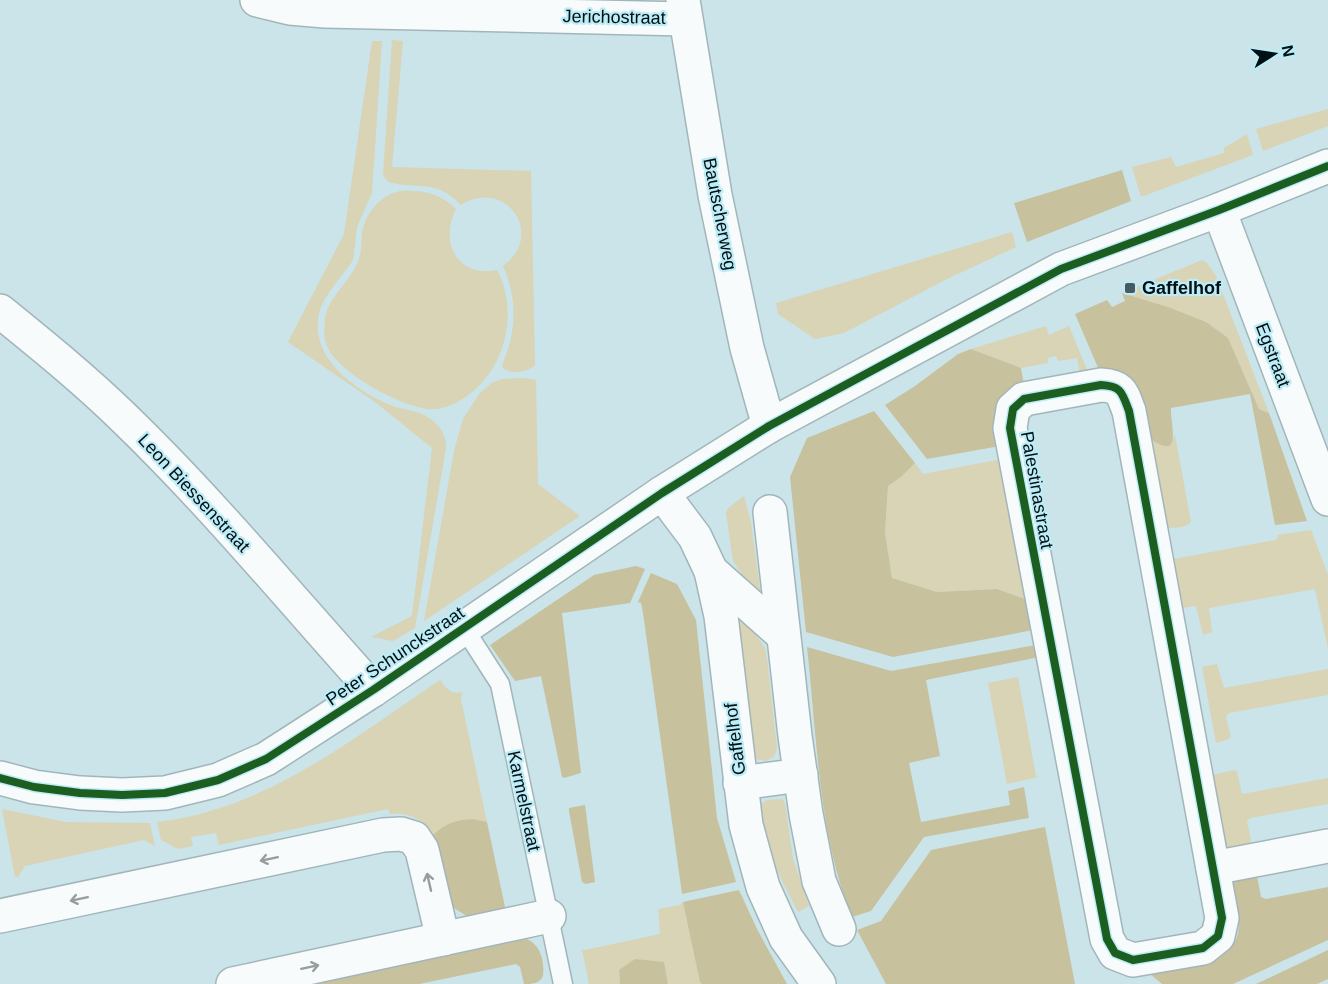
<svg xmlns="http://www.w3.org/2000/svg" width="1328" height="984" font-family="Helvetica,sans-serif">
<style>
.green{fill:#d8d4b5}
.forest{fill:#c7c19e}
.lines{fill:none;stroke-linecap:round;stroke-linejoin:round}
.lane-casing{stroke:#a2b6ba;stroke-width:21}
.street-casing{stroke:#a2b6ba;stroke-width:36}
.lane{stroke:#f7fbfc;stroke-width:18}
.street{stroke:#f7fbfc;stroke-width:33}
.cycleway-casing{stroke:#bdecf6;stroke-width:11}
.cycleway{stroke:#1b5e20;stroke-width:8}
.oneway{stroke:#959d9f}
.poi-dot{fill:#475a5f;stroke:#bdecf6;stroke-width:2}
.labels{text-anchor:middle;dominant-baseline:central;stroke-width:4.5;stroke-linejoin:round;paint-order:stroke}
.street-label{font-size:18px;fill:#011014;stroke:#bdecf6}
.poi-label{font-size:18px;font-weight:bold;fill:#011014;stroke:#bdecf6;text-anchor:start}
</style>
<rect width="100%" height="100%" fill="#cae4e9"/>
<!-- green -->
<g class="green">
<path d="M392,40l11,1 -11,126 139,4 4,194c-9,8 -25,10 -33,2 1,-6 4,-12 6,-18 9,-28 7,-56 -5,-83 43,-31 3,-89 -42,-61 -26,-27 -42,-15 -73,-23l-5,-7z"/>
<path d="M372,41h10l-10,152 -15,34 -3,28 -2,7c-9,12 -26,32 -31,45 -17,46 32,83 69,98 13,5 28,5 39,13 11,7 17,17 17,30l-31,180 -22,13 -22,-4 41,-21 20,-168 -57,-46 -87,-60 56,-108z"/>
<polygon points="1328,109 1328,126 1263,151 1256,129"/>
<polygon points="1247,134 1253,155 1141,197 1132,167 1171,157 1176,167 1224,153 1224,148"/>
<path d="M400,191c22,-1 40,2 56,18 -17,33 1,69 41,61 22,42 9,99 -30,126 -9,6 -18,11 -29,13 -28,4 -96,-34 -109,-59 -6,-10 -5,-21 -4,-31 3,-21 23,-36 32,-55 5,-10 4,-20 5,-31 3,-19 18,-38 38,-42z"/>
<polygon points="1012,232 1016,247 947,279 844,333 815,339 778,314 776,303"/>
<polygon points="1202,260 1207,263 1216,276 1269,413 1259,409 1228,338 1168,307 1122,293"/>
<polygon points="1046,326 1049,335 1069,326 1088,372 1080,374 1077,358 1058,361 1056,356 1048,358 1048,363 1021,368 971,349"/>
<polygon points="523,378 536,380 538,484 580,516 424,621 454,451 463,419 479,394 493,382 502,379"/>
<path d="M1175,435l16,87c-4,5 -18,7 -25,5l-17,-89 22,4z"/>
<polygon points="1002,459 1028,600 997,589 937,592 892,578 885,533 888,486 901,477 915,463 923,474"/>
<polygon points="744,496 751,522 761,596 758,599 733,561 726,513 728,508"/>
<polygon points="1311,530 1328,575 1328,649 1315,589 1209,608 1212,632 1203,635 1196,606 1182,608 1173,560 1174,559 1275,540 1278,538 1277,535"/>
<polygon points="742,615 765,648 767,658 777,748 774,757 766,761 756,759 752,750 738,617"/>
<polygon points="1217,664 1224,688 1328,669 1328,695 1229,713 1226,717 1231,737 1227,740 1216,743 1202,667"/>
<polygon points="1018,677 1036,776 1039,777 1007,784 988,683"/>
<path d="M440,680c6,8 11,15 22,12l-1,7 26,123c-20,-5 -37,-1 -54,13 -9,-16 -25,-23 -43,-21l-2,-5 -169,36 -3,-12 -25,4 2,9 -15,3 -17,-9 -4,-18c108,-12 195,-83 283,-142z"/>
<polygon points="1234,770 1237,771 1242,794 1328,778 1328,804 1250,818 1247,821 1251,840 1249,844 1228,849 1226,848 1213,775"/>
<path d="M782,799l3,4 8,55 16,48 -11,6c-17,-33 -38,-71 -37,-108l6,-4z"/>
<polygon points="2,809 66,822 150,823 155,846 144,840 25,866 18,877 15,877"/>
<polygon points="683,902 702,984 668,984 664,962 619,970 620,984 589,984 582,949 585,950 660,934 658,909 680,905"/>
</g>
<!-- forest -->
<g class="forest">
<polygon points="1122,170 1131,201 1027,242 1014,203"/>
<path d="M1122,293l46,14 38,15 22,16 31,71 10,4 38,108 -32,4 -25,-131 -79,14c-1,16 13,55 -22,30l-50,-68 -24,-56 32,-14 5,7 13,-6z"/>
<polygon points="971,349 1021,368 1024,385 1000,446 927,459 885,405 915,386 958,354"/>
<polygon points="874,411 915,463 901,477 888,486 885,533 892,578 937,592 997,589 1028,600 1033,630 893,657 806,632 790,477 807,438"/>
<polygon points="636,566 645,569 630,603 562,613 581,773 564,778 562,777 541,676 515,681 490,645 594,575"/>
<polygon points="651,573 677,584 696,620 717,818 736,882 682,894 643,613 641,603 638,602"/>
<path d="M1036,645l3,12 -113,23 14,76 -31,7 12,59 89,-17 -2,-14 16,-4 5,31 -105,19 -53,74 -19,6c-34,-84 -35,-180 -45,-270l84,24z"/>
<polygon points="585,805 595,882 586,884 582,882 569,811 569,808"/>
<path d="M473,819l14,3 18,85 -2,3 -36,6 -15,-9 -19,-72c13,-12 23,-15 40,-16z"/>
<polygon points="1045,827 1075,984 886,984 857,930 881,921 931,850"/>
<path d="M1257,876l4,21 5,2 62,-12v53l-95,44h-71l-13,-11c28,-5 82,-5 89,-40 3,-16 -3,-35 -6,-51l1,-2z"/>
<polygon points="739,890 757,929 787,984 702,984 700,982 683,902"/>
<path d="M524,938c16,5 21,22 19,38 -4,8 -11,8 -19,8l-4,-17 -4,-3 -97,20h-114z"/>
<polygon points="1328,950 1328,979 1317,984 1256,984"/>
<polygon points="635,959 664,962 668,984 620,984 619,970"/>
</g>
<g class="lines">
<defs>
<polyline id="lane" points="464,628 500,684 563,984"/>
<g id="street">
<polyline points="257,0 290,8 325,11 685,19"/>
<polyline points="683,0 715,195 747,348 769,426"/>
<polyline points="1219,210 1328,499"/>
<path d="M0,311c42,34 85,69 124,107 88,85 167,181 249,272"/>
<path d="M1101,385c21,1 21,8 28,26l93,507 -4,18 -15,12 -70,12 -18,-7 -8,-14 -97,-511 3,-19 11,-10z"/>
<polyline points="662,493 695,537 711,571 721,616 746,825 763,887 786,938 819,984"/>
<polyline points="770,512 795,736 806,814 819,881 839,929"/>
<polyline points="711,571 783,635"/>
<polyline points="0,778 34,787 80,793 122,795 165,793 218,780 266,759 373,690 662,493 769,426 1061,269 1219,210 1328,166"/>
<polyline points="740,783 801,775"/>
<polyline points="1213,868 1328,846"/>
<polyline points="0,916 383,835 401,834 414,838 422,850 443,939"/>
<polyline points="233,984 549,916"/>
</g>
</defs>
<!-- lane casing -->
<use href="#lane" class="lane-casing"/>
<!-- street casing -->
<use href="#street" class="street-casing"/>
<!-- lane -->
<use href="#lane" class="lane"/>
<!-- street -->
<use href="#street" class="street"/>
<defs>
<g id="cycleway">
<path d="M1101,385c21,1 21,8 28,26l93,507 -4,18 -15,12 -70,12 -18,-7 -8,-14 -97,-511 3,-19 11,-10z"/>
<polyline points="0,778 34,787 80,793 122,795 165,793 218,780 266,759 373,690 662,493 769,426 1061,269 1219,210 1328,166"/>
</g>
</defs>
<!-- cycleway casing -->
<use href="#cycleway" class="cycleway-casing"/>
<!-- cycleway -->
<use href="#cycleway" class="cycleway"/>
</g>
<!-- one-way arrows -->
<defs><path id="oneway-shaft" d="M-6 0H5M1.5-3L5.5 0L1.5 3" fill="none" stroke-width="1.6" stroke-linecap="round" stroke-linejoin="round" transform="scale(1.5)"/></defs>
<g class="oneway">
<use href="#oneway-shaft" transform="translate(269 859) rotate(168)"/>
<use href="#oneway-shaft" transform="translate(429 882) rotate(-103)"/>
<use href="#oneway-shaft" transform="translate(79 899) rotate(168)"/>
<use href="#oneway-shaft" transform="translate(310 967) rotate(-12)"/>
</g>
<!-- markers -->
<rect class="poi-dot" x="1124" y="282" width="12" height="12" rx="3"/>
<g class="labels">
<!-- street labels -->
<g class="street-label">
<text transform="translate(614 17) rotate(1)">Jerichostraat</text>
<text transform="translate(720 214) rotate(79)">Bautscherweg</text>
<text transform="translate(1273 355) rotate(69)">Egstraat</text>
<text transform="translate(1037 490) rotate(80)">Palestinastraat</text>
<text transform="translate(194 493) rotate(47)">Leon Biessenstraat</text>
<text transform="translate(395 656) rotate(-34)">Peter Schunckstraat</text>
<text transform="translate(735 739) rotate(-97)">Gaffelhof</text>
<text transform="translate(524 801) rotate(78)">Karmelstraat</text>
</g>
<!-- poi labels -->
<g class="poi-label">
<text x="1142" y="288">Gaffelhof</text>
</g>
</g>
<!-- north arrow -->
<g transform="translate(1274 54) rotate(78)" stroke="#bdecf6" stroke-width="4.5" paint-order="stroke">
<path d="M0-4.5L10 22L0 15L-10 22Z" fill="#011014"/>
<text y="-9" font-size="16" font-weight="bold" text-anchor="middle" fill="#011014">N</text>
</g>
</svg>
